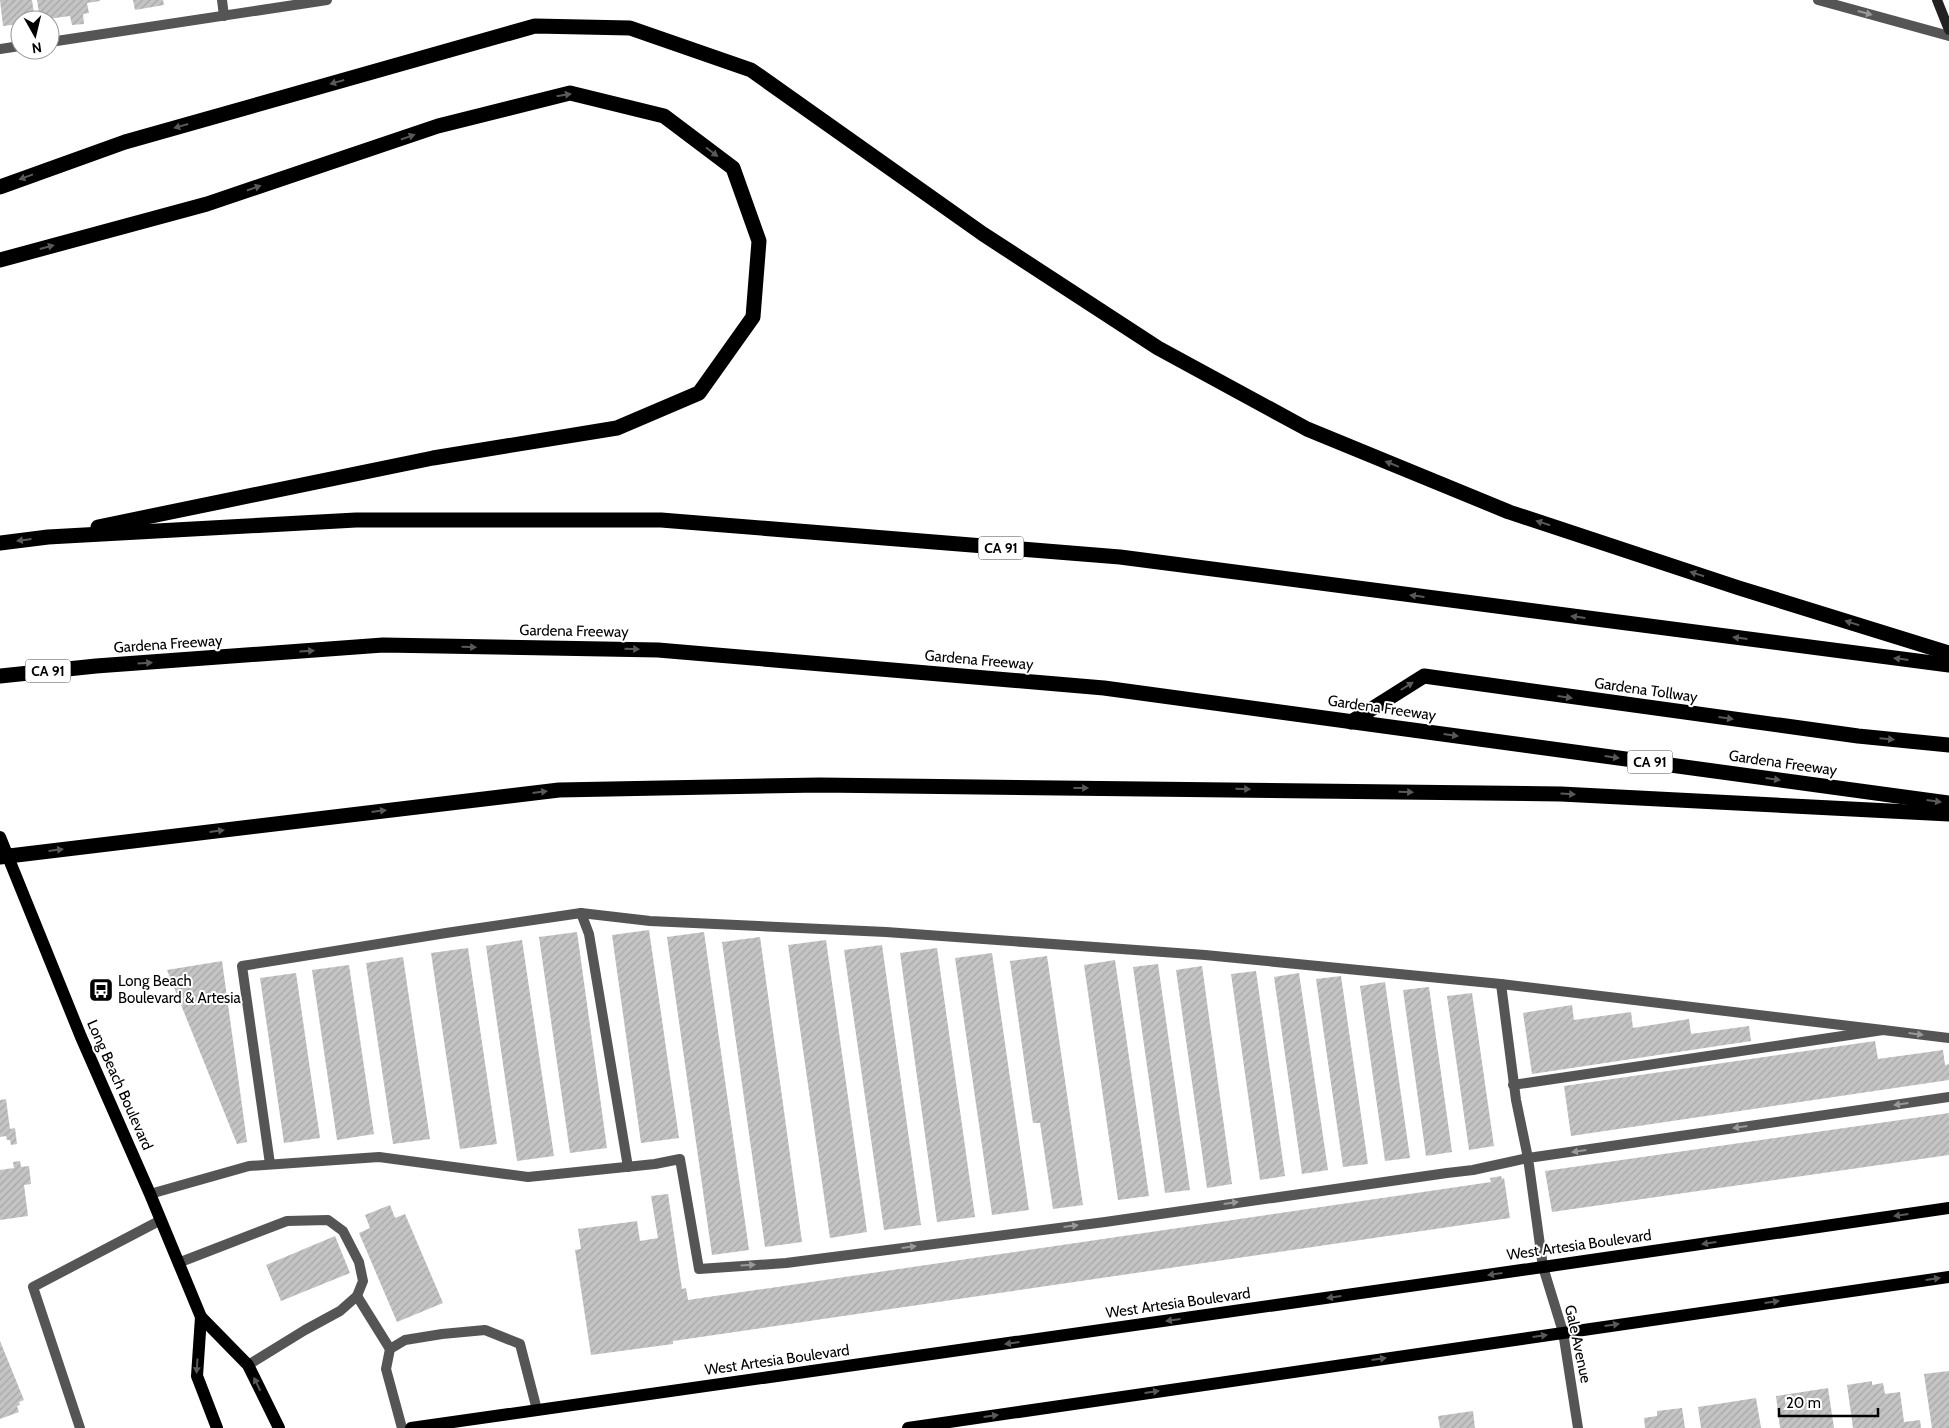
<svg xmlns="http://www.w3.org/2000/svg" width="1949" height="1428" font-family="Cabin,sans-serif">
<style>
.building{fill:url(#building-hatch)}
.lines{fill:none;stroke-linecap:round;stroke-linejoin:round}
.lane{stroke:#555;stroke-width:10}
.street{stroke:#555;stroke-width:10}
.secondary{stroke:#222;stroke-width:10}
.primary{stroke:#000;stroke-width:12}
.highway{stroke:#000;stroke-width:15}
.oneway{fill:#999}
.oneway2{fill:#595959}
.labels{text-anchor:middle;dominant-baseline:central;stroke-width:4;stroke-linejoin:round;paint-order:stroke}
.shield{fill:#fff;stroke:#4c4c4c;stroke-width:1}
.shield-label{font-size:14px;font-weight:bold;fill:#000}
.street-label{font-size:15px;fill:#000;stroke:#fff}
.poi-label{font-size:15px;fill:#000;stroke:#fff;text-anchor:start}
</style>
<defs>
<pattern id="building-hatch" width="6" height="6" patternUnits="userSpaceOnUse" patternTransform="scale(1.25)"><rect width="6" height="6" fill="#c4c4c4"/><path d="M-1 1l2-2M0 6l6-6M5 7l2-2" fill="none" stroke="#a7a7a7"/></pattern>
</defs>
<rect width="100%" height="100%" fill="#fff"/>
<!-- building -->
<g class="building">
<polygon points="0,0 32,0 35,20 20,20 20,24 3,26"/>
<polygon points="37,0 100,0 100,1 87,3 89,13 83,14 84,24 72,25 70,16 40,20"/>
<polygon points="133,0 163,0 164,5 135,10"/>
<polygon points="649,930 679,1138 641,1143 612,935"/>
<polygon points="577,932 607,1148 570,1153 539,937"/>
<polygon points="704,932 749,1250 712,1255 667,937"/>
<polygon points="760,937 802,1242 765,1247 722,942"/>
<polygon points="522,940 554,1156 517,1161 486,946"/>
<polygon points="826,940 867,1232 830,1238 788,945"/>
<polygon points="882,945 921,1225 884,1230 844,950"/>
<polygon points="468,948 497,1144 460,1149 431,953"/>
<polygon points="937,948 975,1217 937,1222 900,953"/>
<polygon points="992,953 1029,1210 992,1215 955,958"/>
<polygon points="1047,956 1083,1205 1053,1209 1040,1123 1033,1123 1010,961"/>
<polygon points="403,957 430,1139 393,1144 366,963"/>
<polygon points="1115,960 1149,1196 1118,1200 1084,965"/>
<polygon points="222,961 247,1142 237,1144 167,970"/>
<polygon points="1158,964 1190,1190 1165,1193 1133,967"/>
<polygon points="349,965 374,1134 337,1140 312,970"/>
<polygon points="1202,966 1232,1184 1207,1188 1176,970"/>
<polygon points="1256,971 1285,1176 1260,1180 1231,974"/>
<polygon points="296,973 320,1138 284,1143 260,978"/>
<polygon points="1299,973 1328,1170 1302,1174 1274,977"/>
<polygon points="1341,976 1368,1164 1343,1167 1316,979"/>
<polygon points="1385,982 1410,1158 1385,1161 1360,986"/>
<polygon points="1429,987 1452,1152 1426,1156 1403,990"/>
<polygon points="1472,993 1494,1146 1469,1150 1447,996"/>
<polygon points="1572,1005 1574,1020 1631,1012 1633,1028 1689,1019 1691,1034 1749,1026 1751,1041 1532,1074 1523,1013"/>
<polygon points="1875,1041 1878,1059 1943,1050 1945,1065 1949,1064 1949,1080 1571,1136 1564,1086"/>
<polygon points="6,1099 10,1129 15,1128 17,1144 11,1145 10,1140 7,1140 6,1136 0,1137 0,1100"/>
<polygon points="1949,1113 1949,1155 1552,1212 1545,1171"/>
<polygon points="20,1161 21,1167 29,1166 31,1184 24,1185 28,1216 0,1220 0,1170 14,1168 13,1162"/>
<polygon points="1501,1176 1502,1179 1504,1178 1510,1218 673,1341 673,1344 591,1355 575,1250 581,1249 578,1229 637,1221 640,1241 658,1238 651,1196 668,1194 682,1289 686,1288 688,1300 1491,1182 1490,1178"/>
<polygon points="390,1205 395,1218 405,1214 443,1303 397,1322 359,1233 370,1228 365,1215"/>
<polygon points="335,1236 350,1273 281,1301 266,1265"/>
<polygon points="0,1341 24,1400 19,1402 20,1405 17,1406 19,1412 0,1419"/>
<polygon points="1949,1371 1949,1428 1932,1428 1924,1374"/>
<polygon points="1872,1381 1872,1385 1883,1383 1885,1394 1900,1392 1904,1422 1920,1420 1921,1428 1853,1428 1847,1385"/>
<polygon points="1828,1388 1834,1428 1780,1428 1776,1396"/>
<polygon points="1756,1398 1761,1428 1701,1428 1698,1407"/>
<polygon points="1682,1408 1685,1428 1645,1428 1644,1418 1657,1416 1657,1411"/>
<polygon points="1473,1411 1475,1428 1440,1428 1438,1416"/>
</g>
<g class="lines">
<!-- lane -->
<g class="lane">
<polyline points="1818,0 1949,36"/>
<polyline points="50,42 327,0"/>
<polyline points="0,49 20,46"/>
<polyline points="581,913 650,921 886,932 1205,955 1501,984 1883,1030 1513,1085"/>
<polyline points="1883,1030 1949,1038"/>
<polyline points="270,1164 242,966 446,933 581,913 589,934 628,1167"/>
<polyline points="150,1194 249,1166 379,1157 528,1177 655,1164 680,1159 699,1269 786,1263 1105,1222 1447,1173 1473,1170 1528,1158 1516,1100 1501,984"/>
<polyline points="178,1263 287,1221 328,1220 343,1231 359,1262 363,1281 357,1296 340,1311 305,1330 248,1365"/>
<polyline points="1543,1267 1528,1158 1949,1097"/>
<polyline points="357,1296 390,1349"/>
<polyline points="80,1428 33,1287 161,1220"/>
<polyline points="402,1428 386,1369 390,1349 405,1340 442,1334 485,1330 520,1344 537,1410"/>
</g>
<!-- street -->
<g class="street">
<polyline points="222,0 224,16"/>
<polyline points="1543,1267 1563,1332 1578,1428"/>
</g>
<!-- secondary -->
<polyline class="secondary" points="1937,0 1949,30"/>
<!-- primary -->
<g class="primary">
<polyline points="0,837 81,1037 150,1194 201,1317 248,1365 279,1428"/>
<polyline points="201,1317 197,1376 217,1428"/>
<polyline points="411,1428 1543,1267 1949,1208"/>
<polyline points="908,1428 1949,1277"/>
</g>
<!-- highway -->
<g class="highway">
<polyline points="0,187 125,142 535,26 630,28 751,70 983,234 1158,348 1307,429 1509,512 1739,588 1949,653"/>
<polyline points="0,260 207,204 438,126 570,93 664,116 733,168 759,241 753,317 699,393 617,428 433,458 98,527"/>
<polyline points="0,543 48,537 356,520 661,520 1120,557 1949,665"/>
<polyline points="0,676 96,666 383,645 658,650 1104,688 1949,803"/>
<polyline points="1351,722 1424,676 1858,736 1949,745"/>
<polyline points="0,857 559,790 820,785 1561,794 1949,814"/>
</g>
</g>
<!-- one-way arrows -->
<defs><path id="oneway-solid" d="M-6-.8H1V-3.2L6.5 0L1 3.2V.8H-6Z" transform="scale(1.25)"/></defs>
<g class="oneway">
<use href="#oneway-solid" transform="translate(1865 13) rotate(15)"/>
<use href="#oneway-solid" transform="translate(1916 1034) rotate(7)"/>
<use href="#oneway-solid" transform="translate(1901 1104) rotate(172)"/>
<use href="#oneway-solid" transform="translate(1740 1127) rotate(172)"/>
<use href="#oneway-solid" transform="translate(1579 1151) rotate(172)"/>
<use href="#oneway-solid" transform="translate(1231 1203) rotate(-8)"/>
<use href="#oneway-solid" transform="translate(1071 1226) rotate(-7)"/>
<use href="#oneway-solid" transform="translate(909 1247) rotate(-7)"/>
<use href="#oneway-solid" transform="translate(748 1265) rotate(-4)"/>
</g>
<g class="oneway2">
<use href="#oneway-solid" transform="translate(337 82) rotate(164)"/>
<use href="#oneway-solid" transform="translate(564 95) rotate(-9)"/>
<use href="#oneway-solid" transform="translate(181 126) rotate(164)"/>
<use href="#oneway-solid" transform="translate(408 137) rotate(-19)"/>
<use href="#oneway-solid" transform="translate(712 152) rotate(37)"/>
<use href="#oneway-solid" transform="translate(26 177) rotate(160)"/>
<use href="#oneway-solid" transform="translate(254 188) rotate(-19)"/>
<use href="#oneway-solid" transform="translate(47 247) rotate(-15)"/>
<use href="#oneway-solid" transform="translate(1392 464) rotate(-158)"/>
<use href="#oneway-solid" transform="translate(1543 523) rotate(-162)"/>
<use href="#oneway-solid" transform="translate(24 540) rotate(173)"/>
<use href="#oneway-solid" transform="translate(1697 574) rotate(-162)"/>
<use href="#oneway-solid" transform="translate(1417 596) rotate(-173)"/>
<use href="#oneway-solid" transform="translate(1578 617) rotate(-173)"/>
<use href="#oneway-solid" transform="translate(1852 623) rotate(-163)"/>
<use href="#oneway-solid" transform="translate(1740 638) rotate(-173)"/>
<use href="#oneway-solid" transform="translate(469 647) rotate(1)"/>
<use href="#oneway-solid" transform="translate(632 649) rotate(1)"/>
<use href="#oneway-solid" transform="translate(307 651) rotate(-4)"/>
<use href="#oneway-solid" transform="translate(1901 659) rotate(-173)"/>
<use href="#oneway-solid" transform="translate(145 663) rotate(-4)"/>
<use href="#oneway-solid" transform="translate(1407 686) rotate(-32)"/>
<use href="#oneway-solid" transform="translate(1565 697) rotate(8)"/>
<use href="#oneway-solid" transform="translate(1726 718) rotate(8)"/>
<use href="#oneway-solid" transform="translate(1451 735) rotate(8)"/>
<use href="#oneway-solid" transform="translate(1887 739) rotate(5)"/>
<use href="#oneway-solid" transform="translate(1612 757) rotate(8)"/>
<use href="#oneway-solid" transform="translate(1773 779) rotate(8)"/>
<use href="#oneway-solid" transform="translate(1081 788)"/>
<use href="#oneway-solid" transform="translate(1243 789) rotate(1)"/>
<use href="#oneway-solid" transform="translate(540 792) rotate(-7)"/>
<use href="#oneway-solid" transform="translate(1406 792) rotate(1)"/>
<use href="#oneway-solid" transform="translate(1568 794) rotate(3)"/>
<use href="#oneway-solid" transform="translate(1934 801) rotate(8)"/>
<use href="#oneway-solid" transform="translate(379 811) rotate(-7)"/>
<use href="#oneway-solid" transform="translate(217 831) rotate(-7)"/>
<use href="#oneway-solid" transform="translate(56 850) rotate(-7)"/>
<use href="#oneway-solid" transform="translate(1901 1215) rotate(172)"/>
<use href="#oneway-solid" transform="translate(1709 1243) rotate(172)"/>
<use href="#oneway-solid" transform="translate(1495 1274) rotate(172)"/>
<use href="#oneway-solid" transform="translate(1933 1279) rotate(-8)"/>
<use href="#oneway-solid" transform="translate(1334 1297) rotate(172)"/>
<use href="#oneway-solid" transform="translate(1772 1302) rotate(-8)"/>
<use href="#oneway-solid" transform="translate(1173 1320) rotate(172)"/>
<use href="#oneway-solid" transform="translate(1612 1325) rotate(-8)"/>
<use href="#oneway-solid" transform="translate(1540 1336) rotate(-8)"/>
<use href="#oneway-solid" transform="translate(1012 1343) rotate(172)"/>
<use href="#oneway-solid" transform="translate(1379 1359) rotate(-8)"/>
<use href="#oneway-solid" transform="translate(197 1366) rotate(94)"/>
<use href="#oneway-solid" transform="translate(257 1384) rotate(-116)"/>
<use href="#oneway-solid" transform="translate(1152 1392) rotate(-8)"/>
<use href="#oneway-solid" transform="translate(991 1416) rotate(-8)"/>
</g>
<!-- icons -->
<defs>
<symbol id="bus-square" viewBox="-11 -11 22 22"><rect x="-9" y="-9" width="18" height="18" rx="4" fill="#000" stroke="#fff"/><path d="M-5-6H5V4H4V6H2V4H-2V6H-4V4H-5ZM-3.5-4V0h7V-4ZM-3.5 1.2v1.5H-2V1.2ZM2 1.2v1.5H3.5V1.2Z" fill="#fff"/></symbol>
</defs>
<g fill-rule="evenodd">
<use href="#bus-square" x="87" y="976" width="28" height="28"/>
</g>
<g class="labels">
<!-- shield labels -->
<g class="shield">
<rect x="978.5" y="536.5" width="45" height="23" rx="4"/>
<rect x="25.5" y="659.5" width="45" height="23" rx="4"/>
<rect x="1627.5" y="750.5" width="45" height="23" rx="4"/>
</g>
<g class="shield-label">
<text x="1001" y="548">CA 91</text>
<text x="48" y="671">CA 91</text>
<text x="1650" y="762">CA 91</text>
</g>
<!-- street labels -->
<g class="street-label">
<text transform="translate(574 631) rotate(1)">Gardena Freeway</text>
<text transform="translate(168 644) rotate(-4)">Gardena Freeway</text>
<text transform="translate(979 660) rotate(5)">Gardena Freeway</text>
<text transform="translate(1646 690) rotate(8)">Gardena Tollway</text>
<text transform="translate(1382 708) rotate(8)">Gardena Freeway</text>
<text transform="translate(1783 763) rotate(8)">Gardena Freeway</text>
<text transform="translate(120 1085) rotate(66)">Long Beach Boulevard</text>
<text transform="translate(1579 1245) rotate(-8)">West Artesia Boulevard</text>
<text transform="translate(1178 1303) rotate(-8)">West Artesia Boulevard</text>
<text transform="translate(1578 1344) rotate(78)">Gale Avenue</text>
<text transform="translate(777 1360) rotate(-8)">West Artesia Boulevard</text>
</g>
<!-- poi labels -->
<g class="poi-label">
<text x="118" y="981">Long Beach<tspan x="118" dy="17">Boulevard &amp; Artesia</tspan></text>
</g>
</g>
<!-- north arrow -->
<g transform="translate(35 35) rotate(172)"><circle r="24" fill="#ffffff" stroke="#999999"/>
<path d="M0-4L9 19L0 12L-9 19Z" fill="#000000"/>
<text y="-8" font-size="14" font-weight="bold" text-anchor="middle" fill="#000000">N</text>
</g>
<!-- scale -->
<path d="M1779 1408v8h99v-8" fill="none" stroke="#000000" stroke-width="2.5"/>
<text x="1786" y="1408" font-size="15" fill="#000000" stroke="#ffffff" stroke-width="4" paint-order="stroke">20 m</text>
</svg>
